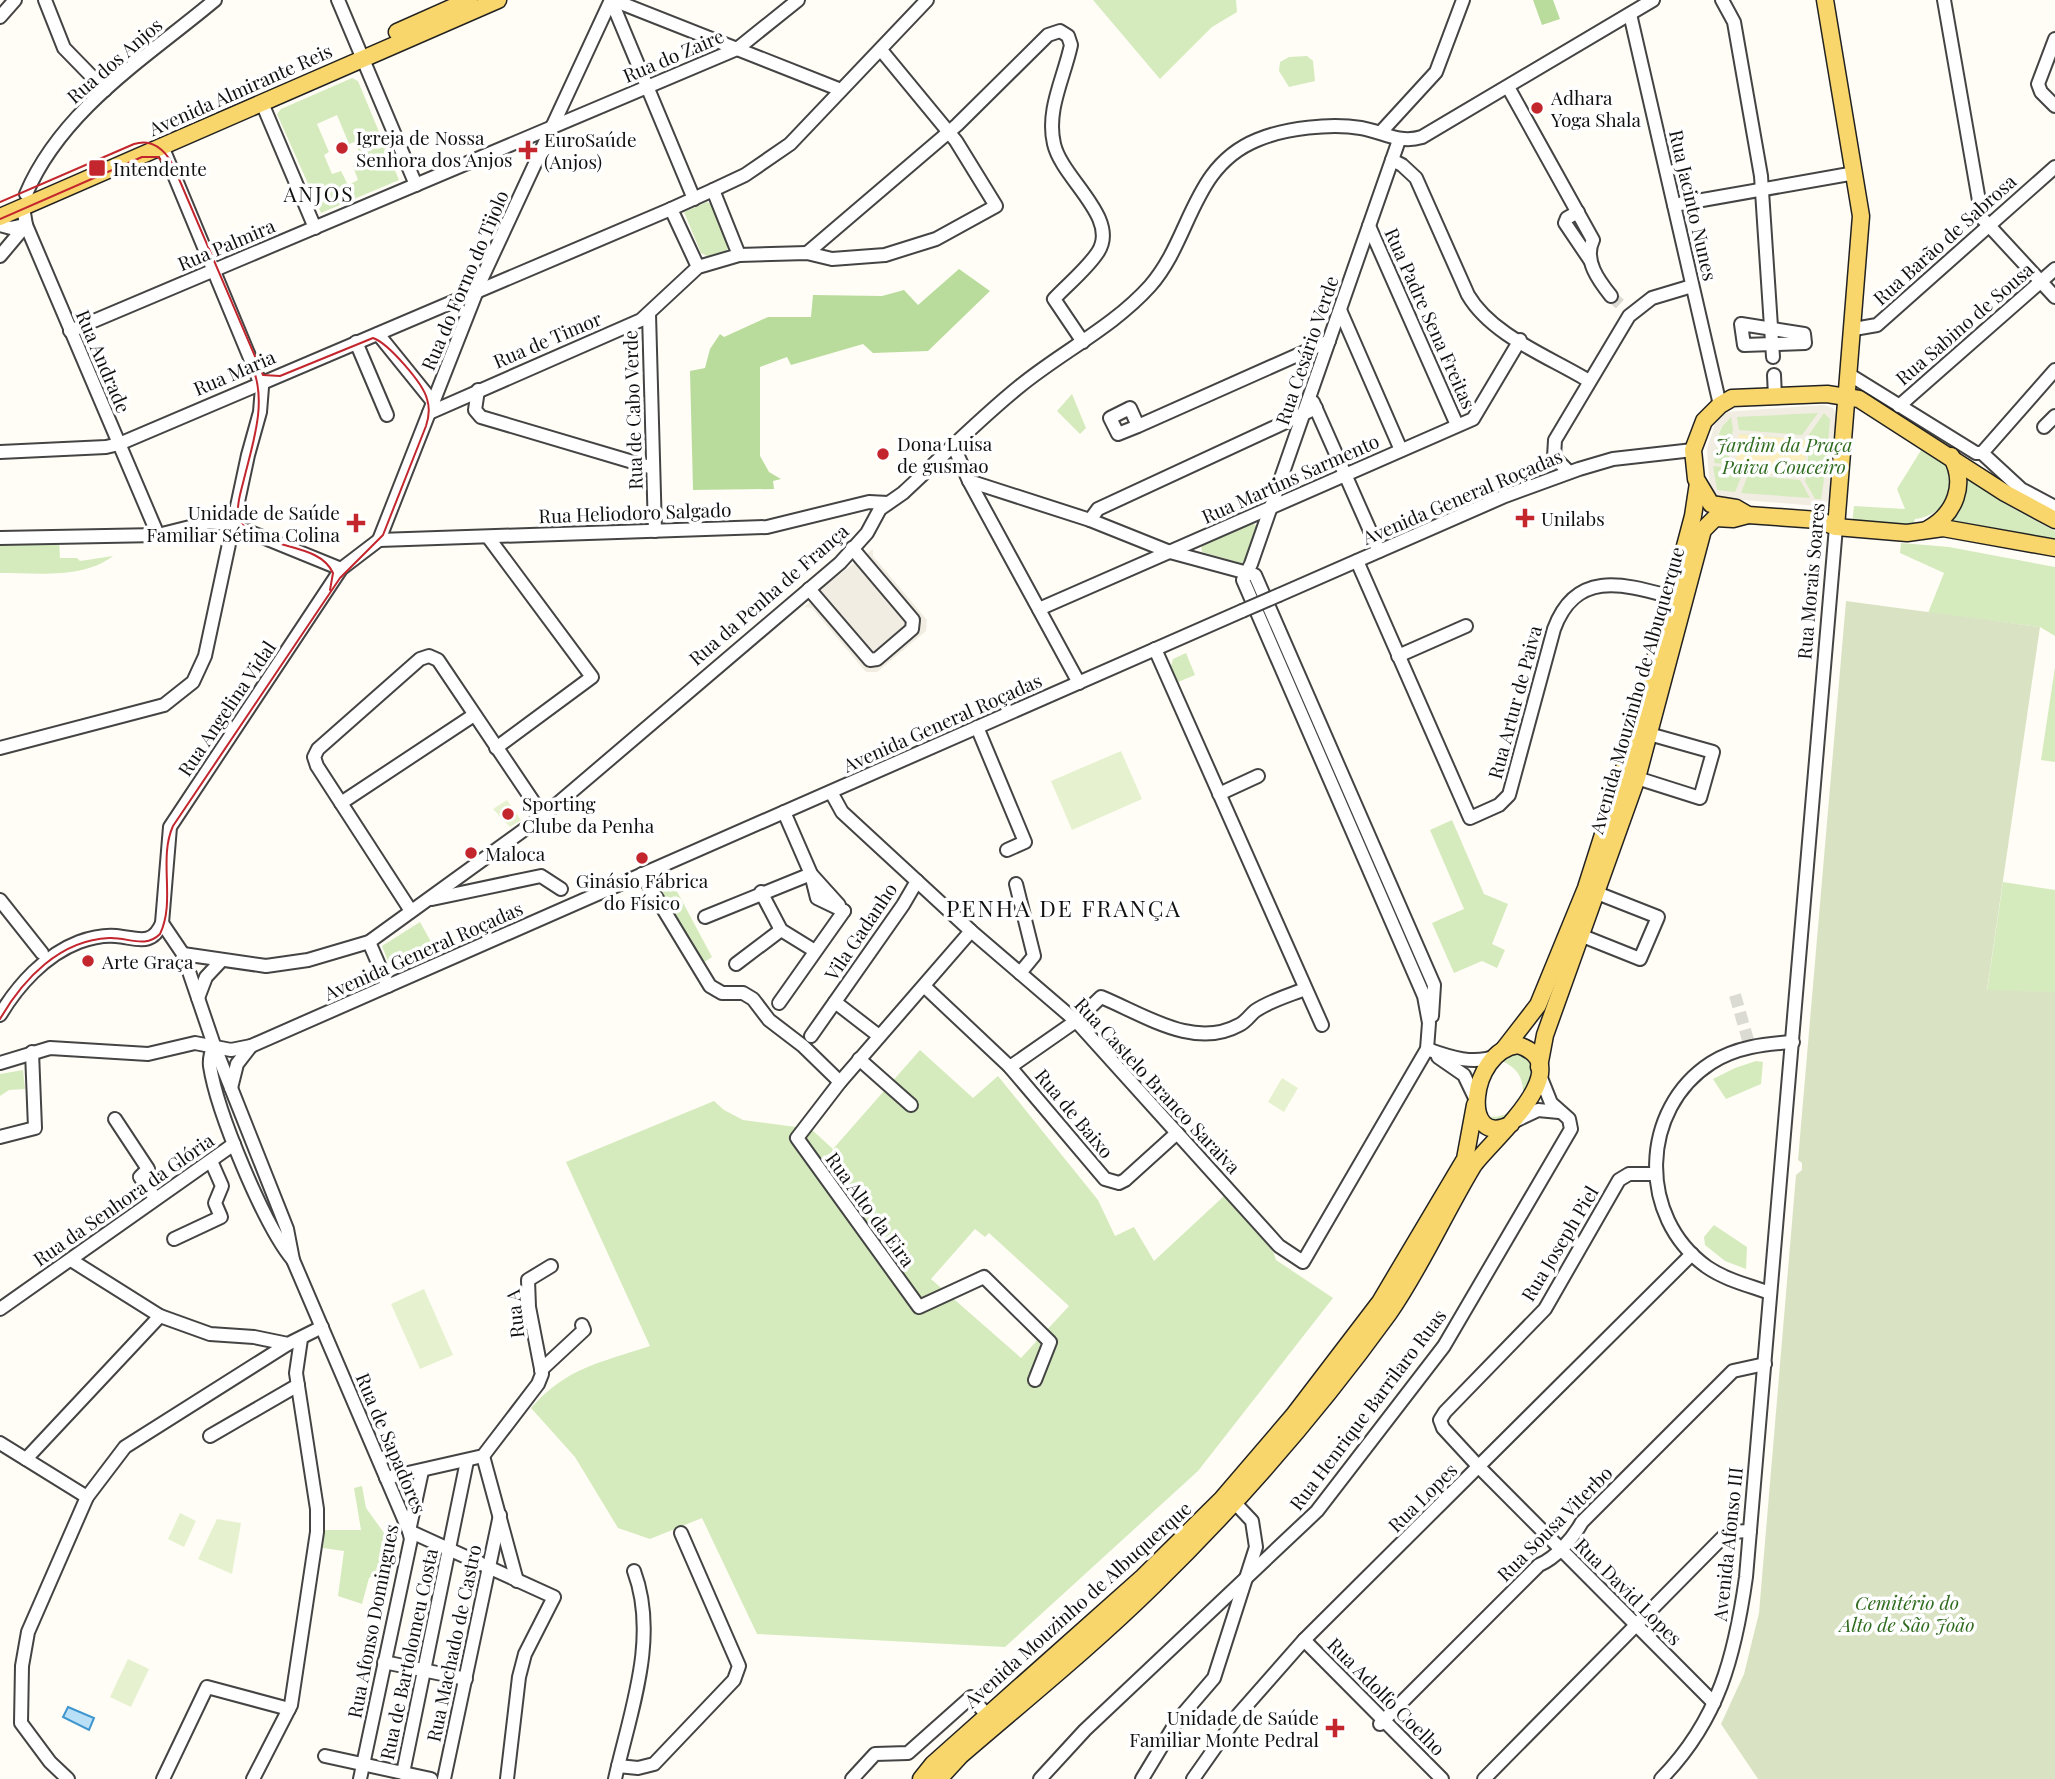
<svg xmlns="http://www.w3.org/2000/svg" width="2055" height="1779" font-family="'Playfair Display',serif">
<style>
.green{fill:#d5ebbd;fill-rule:evenodd}
.forest{fill:#b9dc9c}
.sand{fill:#fbeec1}
.cemetery{fill:#d9e3c4}
.pitch{fill:#e6f2cf}
.plaza{fill:#f1ede2;fill-rule:evenodd}
.water{fill:#b9e0f7;stroke:#3f96cf;stroke-width:2}
.lines{fill:none;stroke-linecap:round;stroke-linejoin:round}
.minor-tunnel{stroke:#dbdad3;stroke-width:12;stroke-dasharray:12 6;stroke-linecap:butt}
.minor-casing{stroke:#444;stroke-width:16}
.major-casing{stroke:#222;stroke-width:19}
.minor{stroke:#fff;stroke-width:12}
.major{stroke:#f9d66b;stroke-width:16}
.tram{stroke:#c4262e;stroke-width:2}
.minor-bridge-casing{stroke:#444;stroke-width:16;stroke-linecap:butt}
.minor-bridge{stroke:#fff;stroke-width:12}
.poi-dot{fill:#c4262e;stroke:#fff;stroke-width:2.5}
.labels{text-anchor:middle;dominant-baseline:central;stroke-width:7;stroke-linejoin:round;paint-order:stroke}
.street-label{font-size:19px;fill:#111;stroke:#fff}
.poi-label{font-size:19px;fill:#111;stroke:#fff;text-anchor:start}
.park-label{font-size:19px;font-style:italic;fill:#2f6b1f;stroke:#fff}
.neighbourhood-label{font-size:21px;letter-spacing:2px;fill:#111;stroke:#fff}
.quarter-label{font-size:23px;letter-spacing:2px;fill:#111;stroke:#fff}
</style>
<rect width="100%" height="100%" fill="#fffdf5"/>
<!-- green -->
<g class="green">
<polygon points="1093,0 1236,0 1237,12 1212,27 1160,79"/>
<polygon points="1307,56 1313,61 1315,81 1289,87 1279,71 1280,62 1289,57"/>
<path d="M352,78l6,3 41,99 -78,33 -44,-99 4,-5zM337,115l12,29 6,-2 8,20 -10,4 5,14 -10,5 -7,-14 -9,3 -8,-19 5,-3 -12,-28z"/>
<polygon points="707,202 712,205 729,246 726,251 709,257 701,253 684,212"/>
<polygon points="1072,394 1086,428 1080,434 1057,411"/>
<path d="M1821,409l10,4 -4,79 -5,8 -103,-7c-16,-25 -4,-55 9,-78z"/>
<path d="M1923,447c9,6 20,12 25,23 11,24 -10,47 -33,49l-3,9 -60,-4 2,-18 51,3 -8,-20z"/>
<polygon points="1967,477 2014,509 2055,531 2055,539 1950,520 1964,501"/>
<polygon points="1251,522 1258,527 1244,564 1202,552 1201,544"/>
<path d="M59,539l1,19h17l3,3 33,-5c-30,23 -75,17 -113,17v-33z"/>
<polygon points="1901,543 1949,547 2055,567 2055,636 2040,627 1928,613 1944,573 1900,553"/>
<polygon points="1186,653 1195,675 1178,682 1171,666 1173,659"/>
<polygon points="2055,667 2055,762 2041,760"/>
<polygon points="1452,820 1484,894 1508,904 1492,944 1505,950 1497,968 1482,961 1454,973 1432,923 1464,909 1430,830"/>
<polygon points="672,882 712,957 703,963 663,895 661,887"/>
<polygon points="2003,882 2055,890 2055,992 1987,991"/>
<polygon points="420,922 435,949 391,969 382,946"/>
<path d="M920,1050l53,48 25,-22 100,124 17,36 19,-9 20,34 70,-65 49,55 3,9 57,38 -135,173 -193,176 -248,-13 -55,-116 -52,21 -32,-11 -43,-71 -44,-49c36,-41 69,-45 119,-62l-84,-184 148,-61 10,9 19,10 68,9 22,20zM975,1229l10,8 4,-4 80,73 -48,52 -90,-79z"/>
<path d="M1511,1052l16,3c12,30 -6,49 -28,68l-15,-7c19,4 35,-6 39,-25 0,-15 -8,-25 -22,-30z"/>
<polygon points="1756,1061 1763,1062 1761,1084 1726,1099 1713,1079 1735,1068"/>
<polygon points="23,1070 25,1089 9,1090 0,1096 0,1074"/>
<polygon points="1714,1225 1747,1247 1746,1269 1725,1261 1705,1245 1704,1237"/>
<polygon points="362,1486 366,1508 389,1540 382,1569 369,1578 362,1604 338,1596 344,1551 323,1548 324,1530 361,1530 354,1488"/>
</g>
<!-- forest -->
<g class="forest">
<polygon points="1533,0 1553,0 1560,19 1542,25"/>
<polygon points="959,269 990,291 928,351 873,353 863,344 791,365 787,357 760,367 760,456 769,472 781,479 773,481 774,489 693,490 690,371 705,368 710,349 720,334 724,337 768,317 811,317 813,295 882,296 904,290 918,305"/>
</g>
<!-- sand -->
<polygon class="sand" points="1738,434 1807,440 1804,477 1735,471"/>
<!-- cemetery -->
<polygon class="cemetery" points="1846,601 2040,627 1987,990 2055,992 2055,1779 1758,1779 1721,1724 1744,1674 1759,1613 1796,1175 1802,1170 1802,1163 1798,1160"/>
<!-- pitch -->
<g class="pitch">
<polygon points="1121,751 1142,799 1072,830 1051,781"/>
<polygon points="507,800 521,820 510,827 493,809"/>
<polygon points="1282,1078 1298,1088 1284,1112 1268,1102"/>
<polygon points="424,1289 453,1355 420,1369 391,1304"/>
<polygon points="180,1513 196,1521 184,1547 168,1539"/>
<polygon points="217,1519 241,1523 232,1574 198,1559"/>
<polygon points="128,1659 149,1669 131,1707 110,1697"/>
</g>
<!-- plaza -->
<g class="plaza">
<path d="M1824,405l9,3 4,11 -7,76 -4,9 -8,2 -98,-8 -10,-7 -3,-42 8,-25 9,-12zM1818,413l-16,22 -63,-5 -2,-13zM1824,413l6,6 -4,48 -18,-2v-29zM1731,417l2,12 -5,35 -14,-1 6,-34zM1739,434l68,6 -3,37 -69,-6zM1713,466l14,1v6l15,2 -7,17 -18,-2zM1808,472l17,1 -4,26h-6l-10,-18zM1748,475l52,5 10,18 -69,-5z"/>
<polygon points="873,549 873,556 927,620 926,631 877,672 866,672 812,608 804,607 818,596 819,590"/>
</g>
<!-- water -->
<polygon class="water" points="68,1707 94,1718 89,1730 63,1717"/>
<g class="lines">
<!-- minor-tunnel -->
<g class="minor-tunnel">
<polyline points="1611,296 1622,306"/>
<polyline points="1735,995 1750,1047"/>
</g>
<defs>
<g id="minor">
<polyline points="45,0 64,48 105,90"/>
<polyline points="338,0 416,185"/>
<polyline points="611,0 694,199"/>
<polyline points="613,0 841,90"/>
<polyline points="1722,0 1734,22 1761,176 1773,357"/>
<polyline points="1944,0 1982,218 2055,297"/>
<polyline points="1630,14 1720,405"/>
<polyline points="0,17 15,0"/>
<polyline points="2055,39 2038,84 2041,92 2055,106"/>
<path d="M1508,87l85,153c-10,20 6,41 18,56"/>
<polyline points="262,103 315,228"/>
<polyline points="1381,132 1436,72 1463,0"/>
<path d="M1392,160l10,5 14,13 52,117c24,41 82,62 121,86"/>
<polyline points="713,190 745,175 790,144 927,0"/>
<path d="M26,194c36,-85 121,-137 189,-194"/>
<polyline points="1674,205 1855,173"/>
<polyline points="1578,212 1567,218 1565,223 1590,260"/>
<polyline points="0,225 11,228 26,225 158,535"/>
<polyline points="1369,226 1457,425"/>
<path d="M807,253l150,-128 91,-90 12,-4 8,5 3,9c-7,33 -25,65 -17,99 8,35 66,74 44,108 -11,17 -30,32 -44,47l29,43"/>
<polyline points="739,255 807,253 832,259 885,255 936,239 996,206 956,141 881,50"/>
<polyline points="0,256 26,225 23,207"/>
<polyline points="1340,310 1401,450"/>
<polyline points="649,314 655,531"/>
<polygon points="1741,324 1804,334 1805,343 1744,345"/>
<polyline points="1854,329 1877,325 2055,167"/>
<polyline points="70,331 737,49 798,0"/>
<polyline points="378,334 433,402"/>
<polyline points="356,342 387,415"/>
<polyline points="1774,375 1775,396"/>
<polyline points="1850,375 1976,453 1982,453 2021,489 2055,507"/>
<polyline points="478,390 475,410 481,417 653,468"/>
<polyline points="1313,402 1379,551"/>
<polyline points="1899,406 2055,269"/>
<polyline points="429,413 641,320 698,267 739,255 713,190 671,209 698,267"/>
<polyline points="1138,426 1130,408 1110,418 1118,434 1138,426 1329,341"/>
<polyline points="2044,427 2055,416"/>
<polyline points="954,447 969,481 1079,683"/>
<polyline points="0,452 106,447 119,444 671,209"/>
<polyline points="1982,453 2055,370"/>
<polyline points="1569,472 1554,457 1555,440 1629,316 1652,298 1692,286"/>
<polyline points="969,481 1090,520 1170,552 1255,575 1434,985 1432,1016"/>
<polyline points="1090,520 1098,509 1316,408"/>
<polyline points="488,537 592,677 496,748"/>
<polyline points="0,538 158,535 210,522 233,525 341,569"/>
<polyline points="379,540 482,278 611,0"/>
<polyline points="379,540 767,527 869,502 888,503"/>
<path d="M1357,561l113,257 29,-13 10,-10 45,-166c22,-60 70,-45 118,-32"/>
<polyline points="809,589 870,660 877,659 912,629 913,620 852,548"/>
<polyline points="1279,595 1505,496 1579,469 1613,459 1693,450"/>
<polyline points="1039,609 1473,419 1520,340"/>
<polyline points="1155,649 1322,1025"/>
<polyline points="1398,656 1466,626"/>
<polyline points="977,727 1025,842 1007,850"/>
<polyline points="0,748 164,705 193,682 205,656 248,455 260,412 262,387 162,146"/>
<polyline points="1637,778 1700,798 1713,752 1649,734"/>
<polyline points="831,792 842,812 971,931 1076,1021 1279,1246 1303,1262 1427,1049 1429,1023 1424,996 1243,580 1251,564 1399,140"/>
<polyline points="1219,794 1258,776"/>
<polyline points="341,803 474,715"/>
<polyline points="784,812 811,874 839,905"/>
<polyline points="642,874 710,986 722,993 743,993 753,999 769,1020 803,1046 840,1082"/>
<polyline points="1016,884 1034,956 1020,973"/>
<polyline points="761,892 781,930 815,951"/>
<polyline points="432,899 541,876 561,889"/>
<polyline points="0,900 42,953"/>
<polyline points="411,911 317,766 314,757 318,749 420,659 429,656 438,660 543,816"/>
<polyline points="705,917 811,874 817,898 844,911"/>
<polyline points="162,923 183,954 214,1045 287,1229 293,1260"/>
<polyline points="971,931 840,1082 797,1138 919,1307 984,1277 1050,1342 1035,1380"/>
<polyline points="1580,935 1640,959 1658,917 1597,893"/>
<polyline points="369,942 388,986"/>
<path d="M183,954l83,12 42,-6 61,-18 174,-126 297,-253 27,-30 13,-24 23,-16c39,-36 76,-74 117,-107 43,-35 93,-59 130,-100 42,-48 41,-119 107,-146 28,-12 74,-17 104,-12 23,4 38,16 61,9l231,-137"/>
<polyline points="736,964 781,930"/>
<polyline points="924,986 1010,1067 1105,1179 1119,1183 1125,1180 1177,1133"/>
<polyline points="198,998 206,977 221,961"/>
<polyline points="835,1002 879,1036"/>
<polyline points="779,1003 844,911"/>
<path d="M0,1015c18,-30 45,-60 79,-73 11,-4 25,-7 37,-6 21,2 36,11 46,-13l8,-96 171,-258 38,-29"/>
<polyline points="811,1036 903,905 917,881"/>
<path d="M214,1045c-3,7 -5,13 -4,21 7,46 54,159 83,194l116,271 145,66 -29,57 -6,23 -12,102"/>
<path d="M1427,1049c22,8 48,17 71,6"/>
<polyline points="1438,1057 1464,1075 1475,1098"/>
<polyline points="859,1059 911,1105"/>
<polyline points="0,1063 50,1048 148,1054 195,1043 231,1050 251,1046 1242,611"/>
<path d="M1010,1067l66,-46 25,-24c42,17 93,53 138,28 7,-3 11,-10 16,-14 14,-10 35,-16 50,-22"/>
<polyline points="231,1088 237,1064 251,1046"/>
<polyline points="115,1119 148,1169 140,1177 153,1195"/>
<polyline points="1515,1121 1538,1110 1559,1112"/>
<polyline points="0,1137 35,1128 32,1052"/>
<polyline points="1655,1174 1629,1174 1619,1180 1545,1309 1445,1412 1440,1420 1443,1428 1479,1467 1714,1703"/>
<polyline points="174,1239 221,1217 215,1203 222,1186 211,1161"/>
<polyline points="71,1260 160,1316 210,1334 254,1337 288,1344 322,1327"/>
<path d="M1770,1293c-22,-8 -44,-13 -63,-26 -70,-50 -67,-158 4,-204 25,-16 53,-19 82,-21"/>
<polyline points="0,1309 234,1144"/>
<polyline points="541,1370 584,1330 582,1325"/>
<polyline points="210,1436 298,1385"/>
<polyline points="0,1443 87,1497"/>
<polyline points="483,1456 517,1581"/>
<polyline points="26,1459 160,1316"/>
<polyline points="386,1478 483,1456 538,1384 542,1374 529,1307 528,1280 551,1266"/>
<polyline points="1304,1640 1442,1779"/>
<polyline points="384,1662 466,1679"/>
<path d="M1380,1724l159,-159c17,-7 34,-27 43,-43l151,-151 32,-7"/>
<polyline points="325,1756 431,1779"/>
<polyline points="618,1766 638,1768 654,1764 734,1680 739,1666 681,1533"/>
<polyline points="403,1773 467,1461"/>
<polyline points="68,1779 50,1762 21,1723 22,1666 28,1632 87,1497 125,1447 288,1344"/>
<polyline points="163,1779 207,1687 289,1709"/>
<polyline points="253,1779 291,1705 317,1532 317,1509 296,1373 301,1339"/>
<polyline points="360,1779 411,1539 409,1531 422,1471"/>
<polyline points="444,1779 500,1515"/>
<path d="M615,1779c15,-67 44,-141 19,-208"/>
<polyline points="852,1779 875,1754 908,1753 971,1697 987,1715"/>
<polyline points="1040,1779 1085,1730 1317,1511 1444,1346 1571,1129 1569,1119 1551,1103 1539,1073"/>
<polyline points="1142,1779 1177,1721 1214,1678 1256,1547 1252,1521 1235,1503"/>
<polyline points="1193,1779 1238,1715 1304,1640 1692,1254"/>
<polyline points="1484,1779 1722,1538 1729,1532 1750,1531"/>
<path d="M1661,1779c58,-59 74,-124 85,-202l90,-1050"/>
</g>
<g id="major">
<polyline points="1825,0 1861,216 1836,527"/>
<polyline points="397,32 469,0"/>
<polyline points="0,217 498,0"/>
<polyline points="2055,520 2005,493 1859,399 1827,394 1732,398 1720,405 1704,421 1693,450 1696,479 1711,504 1736,508 1748,515 1818,520 1836,527 1907,533 1943,528 2055,548"/>
<path d="M1928,529c27,-15 39,-45 23,-73"/>
<polyline points="1504,1049 1538,1005 1586,888 1636,731 1693,516 1698,483"/>
<polyline points="1539,1067 1545,1035 1637,778 1703,530 1715,518 1733,519 1748,515"/>
<polyline points="921,1779 933,1764 1143,1577 1222,1499 1293,1416 1380,1302 1465,1159 1475,1105"/>
<path d="M939,1779l21,-23c65,-56 133,-111 194,-171 86,-84 165,-175 235,-272 32,-46 55,-99 84,-147 14,-22 110,-100 45,-121 -49,6 -58,106 -7,79"/>
</g>
</defs>
<!-- minor casing -->
<use href="#minor" class="minor-casing"/>
<!-- major casing -->
<use href="#major" class="major-casing"/>
<!-- minor -->
<use href="#minor" class="minor"/>
<!-- major -->
<use href="#major" class="major"/>
<!-- tram -->
<g class="tram">
<path d="M0,202l134,-58c18,-6 31,6 39,21l90,210 17,1 93,-38c15,5 50,45 54,61 3,9 2,18 -1,27l-43,109 -43,43 -167,248c-15,33 3,75 -13,108 -15,15 -32,3 -51,4 -49,2 -86,41 -109,81"/>
<polyline points="0,219 142,157 158,157 167,166"/>
<path d="M252,366c16,37 0,79 -9,117 -3,12 -7,24 -4,37 22,32 79,20 94,53l-3,17"/>
</g>
<defs>
<polyline id="minor-bridge" points="1242,611 1279,595"/>
</defs>
<!-- minor-bridge casing -->
<use href="#minor-bridge" class="minor-bridge-casing"/>
<!-- minor-bridge -->
<use href="#minor-bridge" class="minor-bridge"/>
</g>
<!-- markers -->
<g class="poi-dot">
<circle cx="1537" cy="108" r="7"/>
<circle cx="342" cy="148" r="7"/>
<path d="M524.5 139.5h7v7h7v7h-7v7h-7v-7h-7v-7h7z"/>
<rect x="88" y="159" width="18" height="18" rx="3.5"/>
<circle cx="883" cy="454" r="7"/>
<path d="M1521.5 507.5h7v7h7v7h-7v7h-7v-7h-7v-7h7z"/>
<path d="M352.5 512.5h7v7h7v7h-7v7h-7v-7h-7v-7h7z"/>
<circle cx="508" cy="814" r="7"/>
<circle cx="471" cy="853" r="7"/>
<circle cx="642" cy="858" r="7"/>
<circle cx="88" cy="961" r="7"/>
<path d="M1331.5 1717.5h7v7h7v7h-7v7h-7v-7h-7v-7h7z"/>
</g>
<g class="labels">
<!-- street labels -->
<g class="street-label">
<text transform="translate(673 55) rotate(-23)">Rua do Zaire</text>
<text transform="translate(114 60) rotate(-41)">Rua dos Anjos</text>
<text transform="translate(240 89) rotate(-24)">Avenida Almirante Reis</text>
<text transform="translate(1694 205) rotate(77)">Rua Jacinto Nunes</text>
<text transform="translate(1944 239) rotate(-42)">Rua Barão de Sabrosa</text>
<text transform="translate(226 244) rotate(-23)">Rua Palmira</text>
<text transform="translate(464 280) rotate(-67)">Rua do Forno do Tijolo</text>
<text transform="translate(1431 318) rotate(66)">Rua Padre Sena Freitas</text>
<text transform="translate(1964 323) rotate(-41)">Rua Sabino de Sousa</text>
<text transform="translate(547 339) rotate(-23)">Rua de Timor</text>
<text transform="translate(1306 350) rotate(-71)">Rua Cesário Verde</text>
<text transform="translate(104 361) rotate(67)">Rua Andrade</text>
<text transform="translate(234 372) rotate(-23)">Rua Maria</text>
<text transform="translate(632 410) rotate(-92)">Rua de Cabo Verde</text>
<text transform="translate(1290 478) rotate(-24)">Rua Martins Sarmento</text>
<text transform="translate(1462 496) rotate(-23)">Avenida General Roçadas</text>
<text transform="translate(635 512) rotate(-2)">Rua Heliodoro Salgado</text>
<text transform="translate(1810 581) rotate(-85)">Rua Morais Soares</text>
<text transform="translate(768 594) rotate(-41)">Rua da Penha de França</text>
<text transform="translate(1636 690) rotate(-74)">Avenida Mouzinho de Albuquerque</text>
<text transform="translate(1514 702) rotate(-75)">Rua Artur de Paiva</text>
<text transform="translate(226 708) rotate(-56)">Rua Angelina Vidal</text>
<text transform="translate(942 722) rotate(-24)">Avenida General Roçadas</text>
<text transform="translate(860 931) rotate(-56)">Vila Gadanho</text>
<text transform="translate(423 950) rotate(-24)">Avenida General Roçadas</text>
<text transform="translate(1158 1085) rotate(47)">Rua Castelo Branco Saraiva</text>
<text transform="translate(1075 1113) rotate(50)">Rua de Baixo</text>
<text transform="translate(123 1199) rotate(-35)">Rua da Senhora da Glória</text>
<text transform="translate(871 1209) rotate(54)">Rua Alto da Eira</text>
<text transform="translate(1559 1243) rotate(-59)">Rua Joseph Piel</text>
<text transform="translate(514 1314) rotate(-96)">Rua A</text>
<text transform="translate(1367 1409) rotate(-53)">Rua Henrique Barrilaro Ruas</text>
<text transform="translate(392 1443) rotate(67)">Rua de Sapadores</text>
<text transform="translate(1422 1497) rotate(-45)">Rua Lopes</text>
<text transform="translate(1554 1523) rotate(-45)">Rua Sousa Viterbo</text>
<text transform="translate(1727 1544) rotate(-84)">Avenida Afonso III</text>
<text transform="translate(1629 1591) rotate(45)">Rua David Lopes</text>
<text transform="translate(1077 1604) rotate(-42)">Avenida Mouzinho de Albuquerque</text>
<text transform="translate(372 1621) rotate(-79)">Rua Afonso Domingues</text>
<text transform="translate(453 1643) rotate(-78)">Rua Machado de Castro</text>
<text transform="translate(408 1654) rotate(-78)">Rua de Bartolomeu Costa</text>
<text transform="translate(1387 1696) rotate(45)">Rua Adolfo Coelho</text>
</g>
<!-- poi labels -->
<g class="poi-label">
<text x="1551" y="97">Adhara<tspan x="1551" dy="22">Yoga Shala</tspan></text>
<text x="356" y="137">Igreja de Nossa<tspan x="356" dy="22">Senhora dos Anjos</tspan></text>
<text x="544" y="139">EuroSaúde<tspan x="544" dy="22">(Anjos)</tspan></text>
<text x="113" y="168">Intendente</text>
<text x="897" y="443">Dona Luisa<tspan x="897" dy="22">de gusmao</tspan></text>
<text x="340" y="512" text-anchor="end">Unidade de Saúde<tspan x="340" dy="22">Familiar Sétima Colina</tspan></text>
<text x="1541" y="518">Unilabs</text>
<text x="522" y="803">Sporting<tspan x="522" dy="22">Clube da Penha</tspan></text>
<text x="485" y="853">Maloca</text>
<text x="642" y="880" text-anchor="middle">Ginásio Fábrica<tspan x="642" dy="22">do Físico</tspan></text>
<text x="102" y="961">Arte Graça</text>
<text x="1319" y="1717" text-anchor="end">Unidade de Saúde<tspan x="1319" dy="22">Familiar Monte Pedral</tspan></text>
</g>
<!-- park labels -->
<g class="park-label">
<text x="1784" y="444">Jardim da Praça<tspan x="1784" dy="22">Paiva Couceiro</tspan></text>
<text x="1907" y="1602">Cemitério do<tspan x="1907" dy="22">Alto de São João</tspan></text>
</g>
<!-- neighbourhood labels -->
<g class="neighbourhood-label">
<text x="319" y="193">ANJOS</text>
</g>
<!-- quarter labels -->
<g class="quarter-label">
<text x="1064" y="907">PENHA DE FRANÇA</text>
</g>
</g>
</svg>
